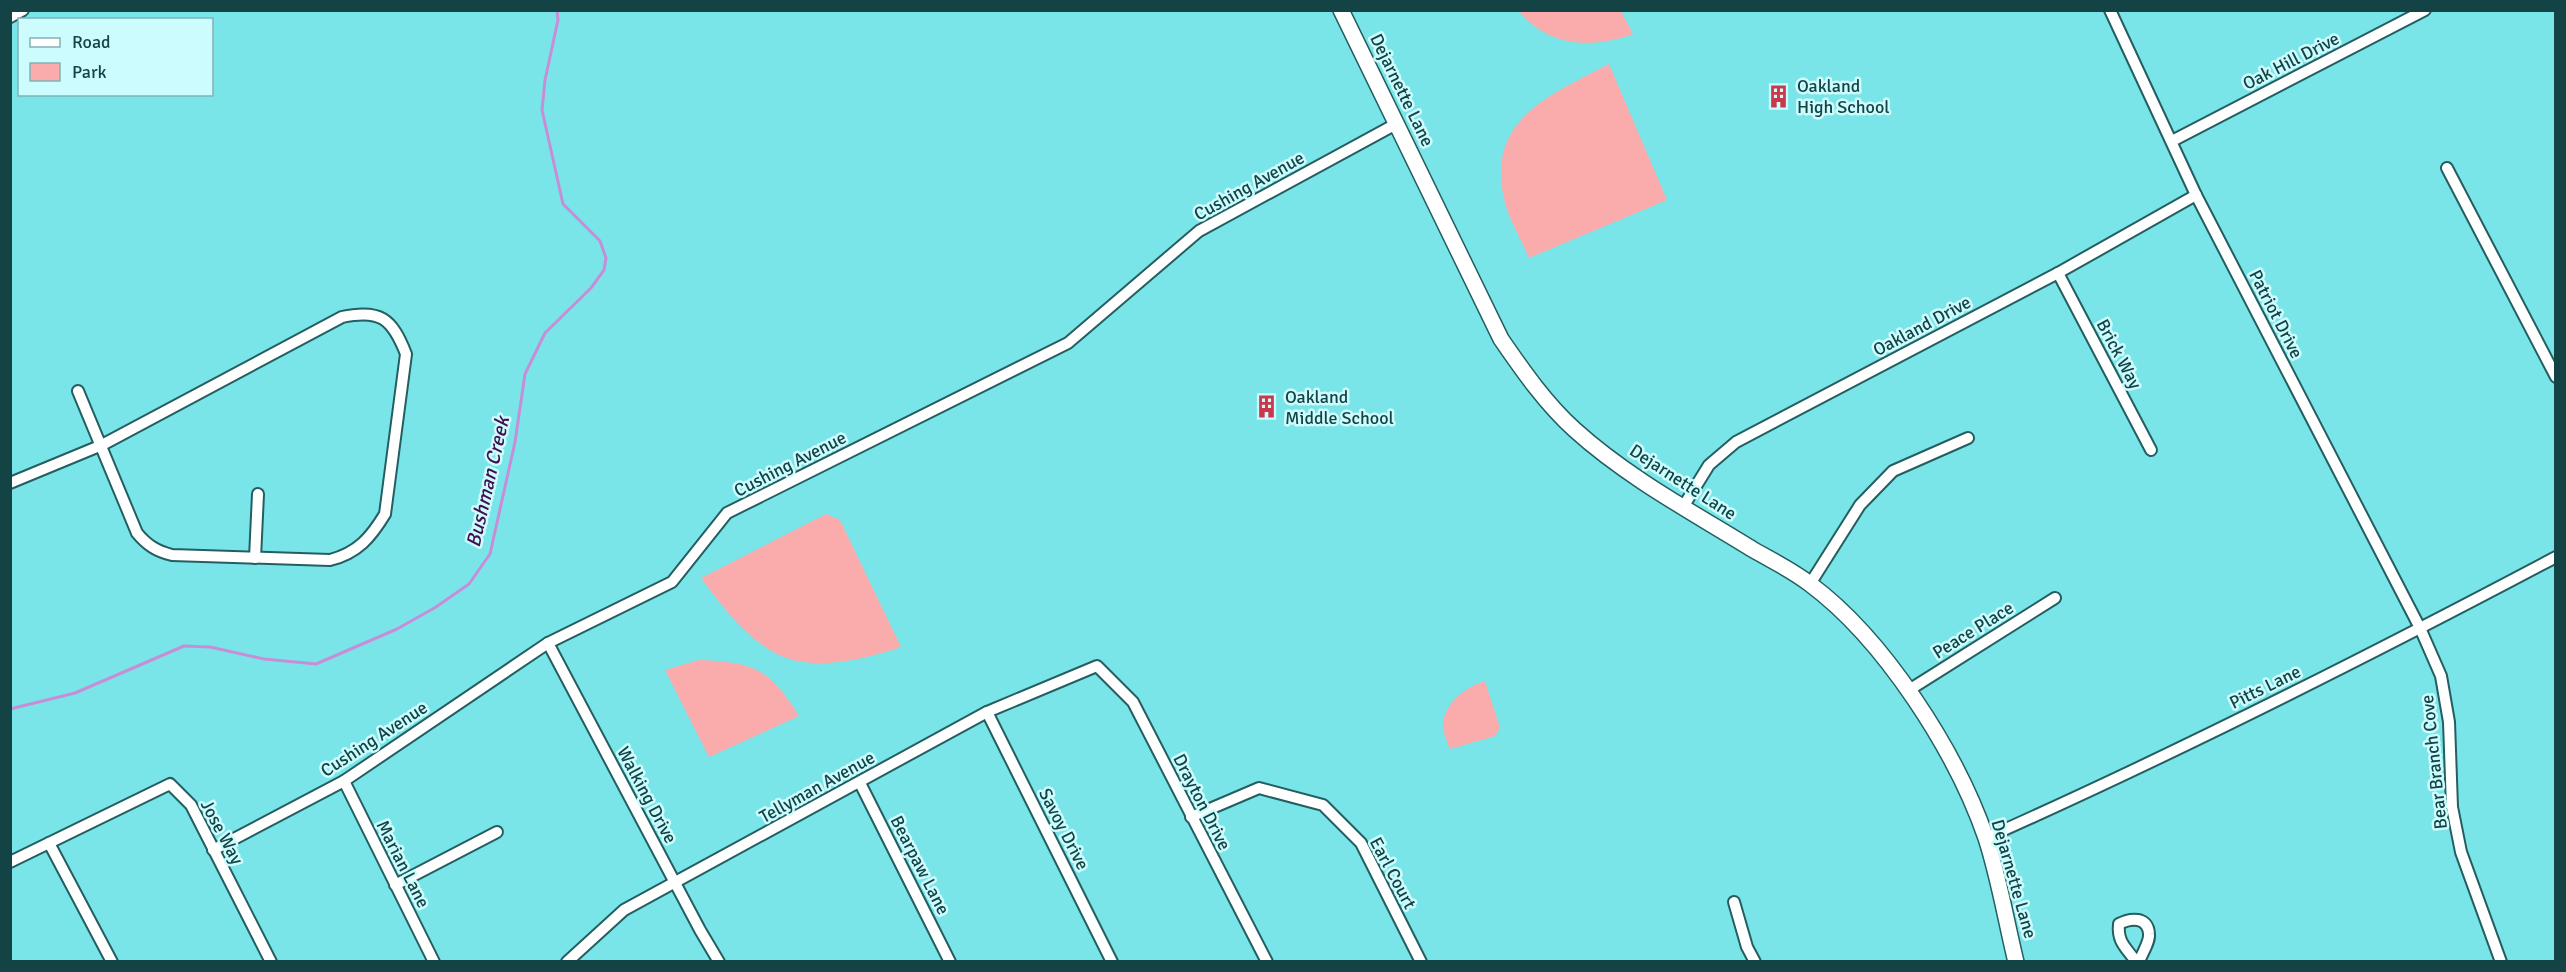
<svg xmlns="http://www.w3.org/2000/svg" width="2566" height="972" font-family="Signika,sans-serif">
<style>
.green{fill:#faabac}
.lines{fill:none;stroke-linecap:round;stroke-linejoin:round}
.stream{stroke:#c78ed8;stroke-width:3}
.minor-casing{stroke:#245e60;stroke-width:14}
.secondary-casing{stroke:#245e60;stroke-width:18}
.minor{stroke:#fff;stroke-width:10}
.secondary{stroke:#fff;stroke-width:15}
.labels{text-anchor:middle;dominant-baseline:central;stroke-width:5;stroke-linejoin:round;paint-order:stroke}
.street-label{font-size:18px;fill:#144345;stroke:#ccfcfe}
.poi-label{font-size:18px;fill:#144345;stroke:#ccfcfe;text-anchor:start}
.water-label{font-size:20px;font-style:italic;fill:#430e51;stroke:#ccfcfe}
</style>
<rect width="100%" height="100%" fill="#7ae5e9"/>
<!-- green -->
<g class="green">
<path d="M1519,11h102l12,23c-41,15 -85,13 -114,-23z"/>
<path d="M1609,64l58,136 -138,58c-8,-19 -21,-40 -25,-59 -18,-81 47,-104 105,-135z"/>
<path d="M826,514l14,6 61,127c-36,12 -85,25 -122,8 -33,-16 -57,-49 -78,-77z"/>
<path d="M699,660c55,2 71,9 100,56l-90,41 -44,-87z"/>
<path d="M1485,681l15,47 -5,8 -45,13c-3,-7 -6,-15 -7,-22 -1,-23 24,-41 42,-46z"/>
</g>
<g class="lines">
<!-- stream -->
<polyline class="stream" points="10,709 75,693 184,646 210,647 264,659 316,664 397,629 436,607 469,584 490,554 515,442 525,374 545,333 591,288 604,270 606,258 600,241 563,204 542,110 545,80 558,20 557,10"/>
<defs>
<g id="minor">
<polyline points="2110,10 2196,195 2420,628 2441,676 2449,722 2452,807 2461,852 2501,962"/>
<polyline points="10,17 23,10"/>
<polyline points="2172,141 2425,10"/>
<polyline points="2447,168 2556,377"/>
<polyline points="2058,273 2151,450"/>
<path d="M10,483l92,-38 240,-128c38,-8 50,1 64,37l-21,160c-14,23 -27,39 -55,46l-158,-5c-16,-4 -25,-10 -35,-22l-59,-142"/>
<polyline points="1683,507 1709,465 1736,442 2058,273 2196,195"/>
<polyline points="255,558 258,494"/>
<polyline points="1810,584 1860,505 1893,471 1968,438"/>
<polyline points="548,643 700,930 719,962"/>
<polyline points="1909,690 2055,598"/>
<polyline points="987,712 1112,962"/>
<polyline points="344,781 434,962"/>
<polyline points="860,783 950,962"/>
<polyline points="1191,817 1259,788 1323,805 1361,843 1421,962"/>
<path d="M1986,838c193,-86 383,-182 570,-281"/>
<polyline points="49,843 112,962"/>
<polyline points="213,850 344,781 548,643 672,582 727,513 1068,343 1199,231 1396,124"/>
<polyline points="10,862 170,784 191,805 271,962"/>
<polyline points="395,885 497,832"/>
<polyline points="1734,902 1747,947 1755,962"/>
<polyline points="567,962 624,910 987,712 1097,666 1133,702 1267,962"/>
<path d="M2136,962c-9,-14 -19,-19 -17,-38 11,-6 29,-8 30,10 1,8 -7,19 -10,28"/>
</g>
<path id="secondary" d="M1341,10l160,329c22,32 45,65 74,91 52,47 117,82 177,119 19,11 40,21 58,35 74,55 146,167 176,254 13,40 20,83 30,124"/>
</defs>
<!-- minor casing -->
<use href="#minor" class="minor-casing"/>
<!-- secondary casing -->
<use href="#secondary" class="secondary-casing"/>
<!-- minor -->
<use href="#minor" class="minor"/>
<!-- secondary -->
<use href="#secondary" class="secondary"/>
</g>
<!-- icons -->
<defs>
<symbol id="building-bare" viewBox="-9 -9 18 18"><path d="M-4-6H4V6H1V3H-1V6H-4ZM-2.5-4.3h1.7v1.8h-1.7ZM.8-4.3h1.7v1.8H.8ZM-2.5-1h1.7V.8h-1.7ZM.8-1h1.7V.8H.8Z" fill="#c9394a" stroke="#ccfcfe" stroke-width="2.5" paint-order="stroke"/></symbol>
</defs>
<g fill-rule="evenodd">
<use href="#building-bare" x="1762" y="80" width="33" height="33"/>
<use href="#building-bare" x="1250" y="390" width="33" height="33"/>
</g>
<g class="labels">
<!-- street labels -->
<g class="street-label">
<text transform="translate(2291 61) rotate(-27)">Oak Hill Drive</text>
<text transform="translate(1402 90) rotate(64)">Dejarnette Lane</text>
<text transform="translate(1249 186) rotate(-29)">Cushing Avenue</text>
<text transform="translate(2276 314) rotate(63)">Patriot Drive</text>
<text transform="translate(1922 326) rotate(-28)">Oakland Drive</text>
<text transform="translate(2119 354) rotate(62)">Brick Way</text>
<text transform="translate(790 464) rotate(-27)">Cushing Avenue</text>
<text transform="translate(1683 482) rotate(33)">Dejarnette Lane</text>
<text transform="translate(1973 630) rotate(-32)">Peace Place</text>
<text transform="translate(2265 687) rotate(-26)">Pitts Lane</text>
<text transform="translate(374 739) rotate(-33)">Cushing Avenue</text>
<text transform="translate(2434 762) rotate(-96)">Bear Branch Cove</text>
<text transform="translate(817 787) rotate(-29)">Tellyman Avenue</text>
<text transform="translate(647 795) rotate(62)">Walking Drive</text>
<text transform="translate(1202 802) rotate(63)">Drayton Drive</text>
<text transform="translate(1064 829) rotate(63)">Savoy Drive</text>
<text transform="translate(222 832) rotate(62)">Jose Way</text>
<text transform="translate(403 864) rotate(63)">Marian Lane</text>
<text transform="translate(920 865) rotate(63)">Bearpaw Lane</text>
<text transform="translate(1393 873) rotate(62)">Earl Court</text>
<text transform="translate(2014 879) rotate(74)">Dejarnette Lane</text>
</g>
<!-- poi labels -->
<g class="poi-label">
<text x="1797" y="86">Oakland<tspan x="1797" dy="21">High School</tspan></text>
<text x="1285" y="397">Oakland<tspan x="1285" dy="21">Middle School</tspan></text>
</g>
<!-- water labels -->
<g class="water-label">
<text transform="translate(488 482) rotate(-77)">Bushman Creek</text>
</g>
</g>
<!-- border -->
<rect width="2566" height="972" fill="none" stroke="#144345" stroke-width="24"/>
<!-- legend -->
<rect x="18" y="18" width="195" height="78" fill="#ccfcfe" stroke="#82b2b4" stroke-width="1.5"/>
<rect x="30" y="38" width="30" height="9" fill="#ffffff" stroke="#82b2b4" stroke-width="1.5"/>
<text x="72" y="48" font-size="18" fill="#144345">Road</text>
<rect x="30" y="63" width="30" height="18" fill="#faabac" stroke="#82b2b4" stroke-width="1.5"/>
<text x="72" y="78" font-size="18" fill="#144345">Park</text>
</svg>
